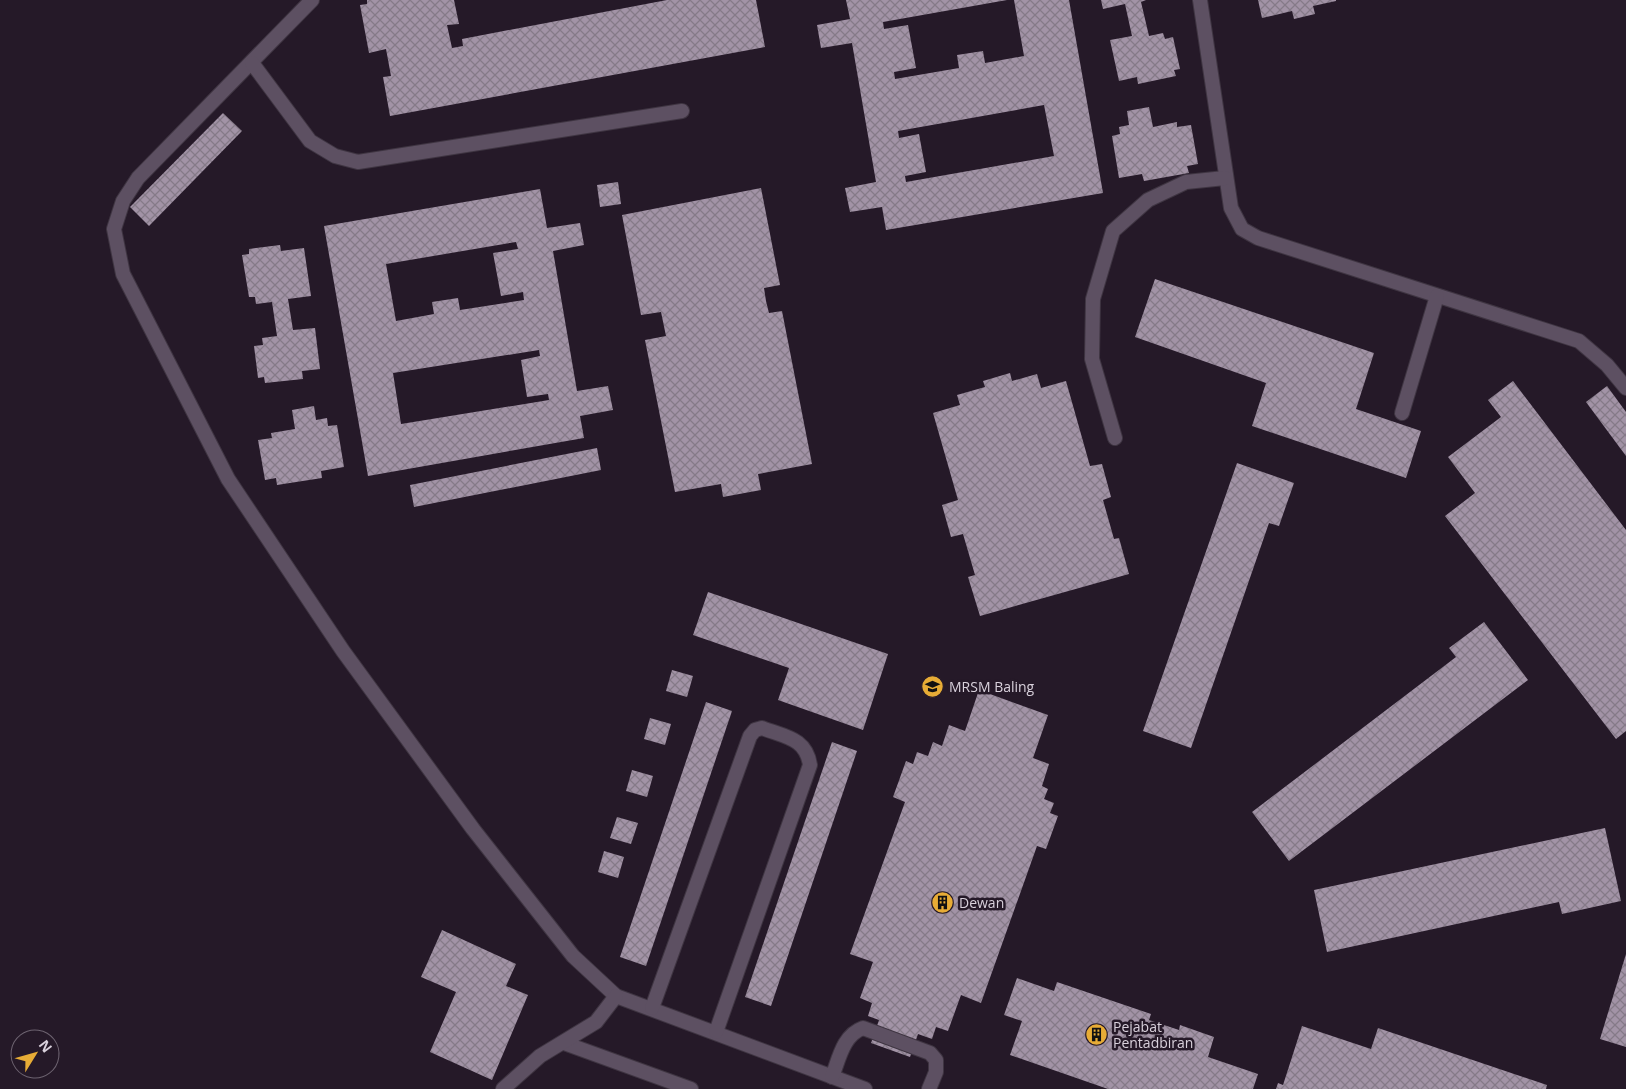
<svg xmlns="http://www.w3.org/2000/svg" width="1626" height="1089" font-family="'Open Sans',sans-serif">
<style>
.building{fill:url(#building-cross-hatch);fill-rule:evenodd}
.lines{fill:none;stroke-linecap:round;stroke-linejoin:round}
.service-casing{stroke:#3f3542;stroke-width:16}
.service{stroke:#5d5062;stroke-width:14}
.labels{text-anchor:middle;dominant-baseline:central;stroke-width:5;stroke-linejoin:round;paint-order:stroke}
.poi-label{font-size:14px;fill:#d9d1dc;stroke:#251928;text-anchor:start}
</style>
<defs>
<pattern id="building-cross-hatch" width="8" height="8" patternUnits="userSpaceOnUse" patternTransform="scale(1.25)"><rect width="8" height="8" fill="#a293a6"/><path d="M0 0l8 8M0 8l8-8" fill="none" stroke="#857a88"/></pattern>
</defs>
<rect width="100%" height="100%" fill="#251928"/>
<!-- building -->
<g class="building">
<polygon points="367,0 454,0 459,24 447,25 452,48 463,46 462,39 667,0 756,0 765,47 390,116 383,77 391,76 386,49 369,53 360,5 367,4"/>
<path d="M846,0h161l-124,22 1,7 24,-4 8,43 -22,4 1,7 64,-11 -2,-13 26,-4 2,12 39,-7 -10,-56h55l34,193 -217,37 -4,-23 -32,5 -5,-24 31,-6 -24,-139 -31,5 -4,-23 33,-6zM1044,105l10,51 -148,26 -1,-6 21,-4 -7,-38 -20,4 -1,-7z"/>
<polygon points="1101,0 1146,0 1141,2 1149,36 1163,33 1165,39 1173,37 1180,69 1174,70 1176,76 1138,84 1137,77 1119,81 1110,40 1132,36 1125,4 1103,9"/>
<polygon points="1258,0 1336,0 1336,1 1313,6 1315,14 1294,19 1292,11 1262,18"/>
<polygon points="1149,107 1153,127 1177,122 1177,127 1191,125 1198,164 1187,166 1189,173 1144,181 1142,174 1119,178 1112,136 1120,134 1119,127 1129,125 1127,111"/>
<polygon points="223,113 242,131 149,226 130,207"/>
<polygon points="618,182 621,204 600,207 597,185"/>
<polygon points="761,188 780,285 764,288 766,301 769,313 782,311 812,464 758,474 761,490 723,497 721,484 675,492 645,340 666,336 661,312 641,315 622,215"/>
<path d="M540,189l7,39 33,-5 4,22 -31,6 24,140 31,-5 5,24 -33,6 4,22 -216,38 -44,-250zM516,242l2,7 -25,4 8,43 22,-4 1,8 -64,10 -2,-12 -26,4 2,12 -38,7 -10,-57zM539,350l1,6 -19,4 6,37 21,-3 1,6 -148,24 -8,-51z"/>
<polygon points="280,245 281,251 304,248 311,296 288,299 293,330 315,328 320,369 302,371 303,379 265,383 264,377 258,378 254,346 263,345 262,338 277,336 272,302 256,304 255,297 249,297 242,255 249,254 249,249"/>
<polygon points="1155,279 1374,353 1356,409 1421,431 1406,478 1252,426 1266,383 1135,337"/>
<polygon points="1010,373 1012,381 1037,374 1041,388 1066,381 1090,466 1102,464 1111,497 1103,500 1114,539 1119,538 1129,574 980,616 968,577 975,575 963,534 951,537 942,505 958,500 933,413 960,405 957,395 985,387 983,381"/>
<polygon points="1513,381 1626,530 1626,731 1616,739 1445,516 1475,493 1448,457 1501,417 1488,400"/>
<polygon points="1607,386 1626,412 1626,456 1586,402"/>
<polygon points="314,406 316,420 327,418 328,426 337,425 344,467 321,471 322,478 277,485 276,478 265,480 258,440 272,438 271,433 295,429 292,410"/>
<polygon points="597,448 601,470 414,507 410,485"/>
<polygon points="1237,463 1294,483 1279,526 1269,523 1191,748 1143,731"/>
<polygon points="708,592 888,654 863,730 778,700 789,668 693,635"/>
<polygon points="1484,622 1528,680 1289,861 1252,812 1456,657 1449,648"/>
<polygon points="672,670 693,676 687,697 666,691"/>
<polygon points="979,690 1048,715 1033,758 1049,764 1042,786 1048,789 1044,799 1054,803 1050,813 1058,816 1046,849 1037,846 981,1003 961,995 948,1031 936,1027 932,1039 918,1034 910,1057 871,1043 879,1020 868,1016 872,1003 860,998 873,962 850,954 905,802 893,797 906,761 913,764 917,752 928,756 933,742 942,746 949,725 965,731"/>
<polygon points="706,702 732,711 646,966 620,957"/>
<polygon points="650,718 671,724 665,745 644,739"/>
<polygon points="832,742 857,751 771,1006 745,997"/>
<polygon points="632,770 653,776 647,797 626,791"/>
<polygon points="617,817 638,823 631,844 610,838"/>
<polygon points="1605,828 1621,901 1562,914 1559,902 1327,952 1314,890"/>
<polygon points="604,851 624,857 618,878 598,872"/>
<polygon points="442,930 516,964 506,986 528,995 492,1080 430,1052 456,992 421,977"/>
<polygon points="1626,954 1626,1047 1600,1039"/>
<polygon points="1017,978 1054,991 1057,982 1151,1014 1149,1020 1179,1030 1180,1025 1214,1037 1208,1057 1258,1074 1253,1089 1108,1089 1010,1055 1022,1021 1004,1015"/>
<polygon points="1302,1026 1371,1049 1378,1028 1547,1085 1546,1089 1276,1089 1278,1083 1283,1085"/>
</g>
<g class="lines">
<defs>
<g id="service">
<polyline points="312,0 138,178 123,201 114,229 123,274 228,479 343,651 473,829 573,956 616,996 865,1089"/>
<polyline points="1200,0 1231,208 1242,229 1258,238 1579,341 1607,365 1626,388"/>
<polyline points="252,63 310,141 335,156 358,162 682,111"/>
<polyline points="1402,413 1437,296"/>
<polyline points="1115,438 1092,359 1093,299 1113,231 1148,200 1186,182 1225,178"/>
<path d="M652,1008l98,-272 5,-6 7,-2c23,9 44,10 48,37l-94,267"/>
<polyline points="564,1043 691,1089"/>
<path d="M832,1077c7,-18 11,-42 31,-49l67,25 6,7v12l-7,17"/>
<polyline points="503,1089 540,1056 596,1022 616,996"/>
</g>
</defs>
<!-- service casing -->
<use href="#service" class="service-casing"/>
<!-- service -->
<use href="#service" class="service"/>
</g>
<!-- icons -->
<defs>
<symbol id="school-disc" viewBox="-11 -11 22 22"><circle r="9.5" fill="#e7ac36" stroke="#251928"/><path d="M0-5L7-2L0 1L-7-2ZM-4 1L0 2.5L4 1V4Q0 6-4 4Z" fill="#111"/></symbol>
<symbol id="building-disc" viewBox="-11 -11 22 22"><circle r="9.5" fill="#e7ac36" stroke="#251928"/><path d="M-4-6H4V6H1V3H-1V6H-4ZM-2.5-4.3h1.7v1.8h-1.7ZM.8-4.3h1.7v1.8H.8ZM-2.5-1h1.7V.8h-1.7ZM.8-1h1.7V.8H.8Z" fill="#111"/></symbol>
</defs>
<g fill-rule="evenodd">
<use href="#school-disc" x="920" y="674" width="25" height="25"/>
<use href="#building-disc" x="930" y="890" width="25" height="25"/>
<use href="#building-disc" x="1084" y="1022" width="25" height="25"/>
</g>
<g class="labels">
<!-- poi labels -->
<g class="poi-label">
<text x="949" y="686">MRSM Baling</text>
<text x="959" y="902">Dewan</text>
<text x="1113" y="1026">Pejabat<tspan x="1113" dy="16">Pentadbiran</tspan></text>
</g>
</g>
<!-- north arrow -->
<g transform="translate(35 1054) rotate(53)"><circle r="24" fill="#251928" stroke="#6d6370"/>
<path d="M0-4L9 19L0 12L-9 19Z" fill="#e7ac36"/>
<text y="-8" font-size="14" font-weight="bold" text-anchor="middle" fill="#d9d1dc">N</text>
</g>
</svg>
